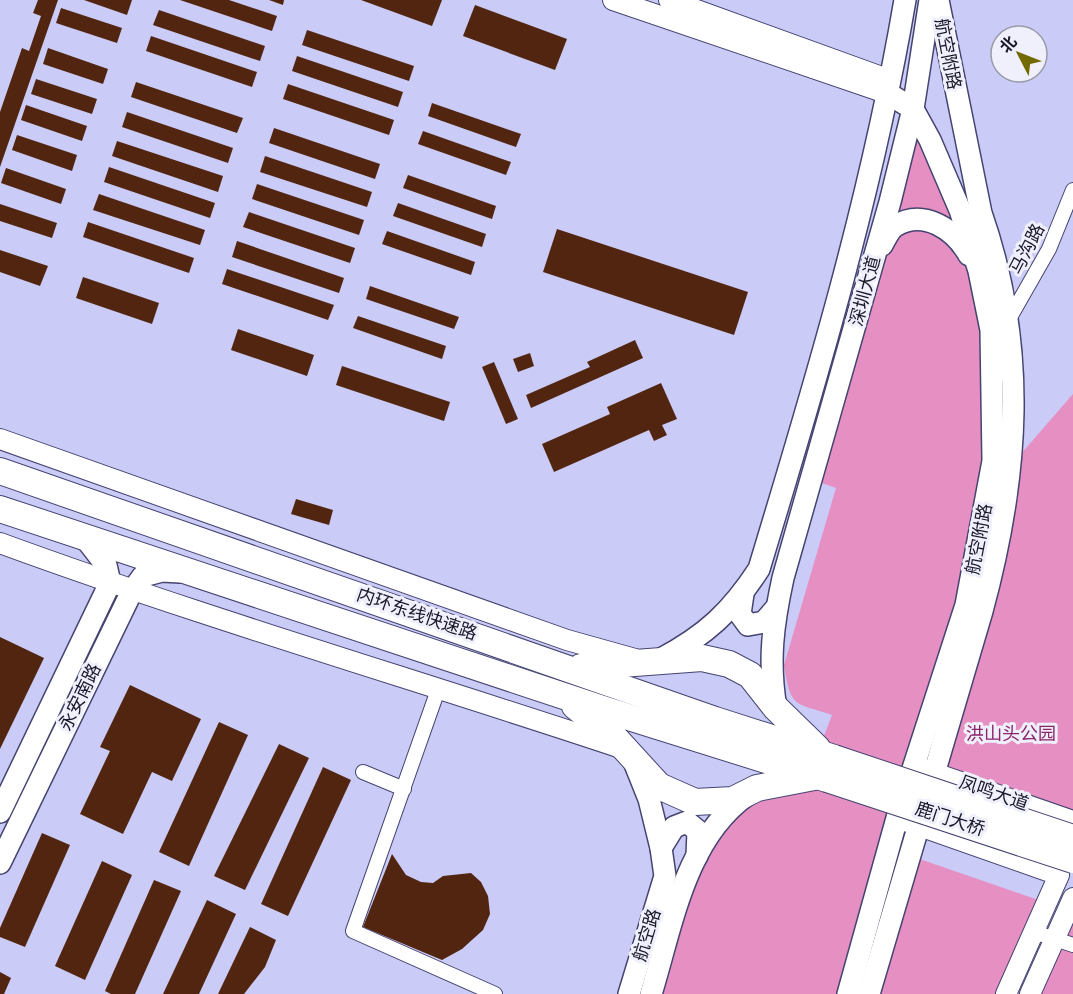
<svg xmlns="http://www.w3.org/2000/svg" width="1073" height="994" font-family="'Fira Sans','Noto Sans SC',sans-serif">
<style>
.green{fill:#e58fc3}
.building{fill:#522510}
.lines{fill:none;stroke-linecap:round;stroke-linejoin:round}
.street-casing{stroke:#454471;stroke-width:16}
.secondary-casing{stroke:#454471;stroke-width:22}
.primary-casing{stroke:#454471;stroke-width:24}
.highway-casing{stroke:#454471;stroke-width:28}
.street{stroke:#fff;stroke-width:14}
.secondary{stroke:#fff;stroke-width:20}
.primary{stroke:#fff;stroke-width:21}
.highway{stroke:#fff;stroke-width:26}
.highway-bridge-casing{stroke:#454471;stroke-width:28;stroke-linecap:butt}
.highway-bridge{stroke:#fff;stroke-width:26}
.labels{text-anchor:middle;dominant-baseline:central;stroke-width:6;stroke-linejoin:round;paint-order:stroke}
.street-label{font-size:18px;fill:#19182b;stroke:#eff0fb}
.park-label{font-size:18px;fill:#8c266b;stroke:#eff0fb}
</style>
<rect width="100%" height="100%" fill="#caccf7"/>
<!-- green -->
<g class="green">
<path d="M913,109l17,31 61,190 -13,224 -130,440h-197l53,-153 115,-92 13,-34c-38,-13 -41,-6 -48,-50l52,-177 -23,-8z"/>
<polygon points="1073,394 1073,821 936,773 1012,464"/>
<polygon points="911,856 1047,903 1006,994 869,994"/>
<polygon points="1073,894 1073,994 1030,994"/>
</g>
<!-- building -->
<g class="building">
<polygon points="38,0 58,0 0,167 0,112 22,48 29,51 41,16 33,13"/>
<polygon points="84,0 132,0 127,15"/>
<polygon points="180,0 229,0 277,16 272,31"/>
<polygon points="269,0 284,0 283,5"/>
<polygon points="361,0 442,0 432,26"/>
<polygon points="475,5 567,39 555,70 463,36"/>
<polygon points="61,8 122,28 117,43 56,23"/>
<polygon points="159,10 265,46 260,61 153,25"/>
<polygon points="307,30 414,66 409,81 302,45"/>
<polygon points="151,36 257,72 252,87 146,51"/>
<polygon points="48,48 108,69 103,84 43,64"/>
<polygon points="297,56 403,92 398,107 292,71"/>
<polygon points="36,79 97,99 92,114 31,94"/>
<polygon points="136,82 243,118 237,133 131,97"/>
<polygon points="288,84 394,120 389,135 283,99"/>
<polygon points="432,103 521,134 516,147 428,116"/>
<polygon points="26,105 87,126 82,141 21,120"/>
<polygon points="127,112 233,148 228,163 122,127"/>
<polygon points="274,128 380,164 375,179 269,143"/>
<polygon points="423,131 511,162 506,175 418,144"/>
<polygon points="17,135 77,155 72,171 12,150"/>
<polygon points="117,141 223,176 218,192 112,156"/>
<polygon points="265,156 372,192 367,207 260,172"/>
<polygon points="109,167 215,203 210,218 104,182"/>
<polygon points="6,168 66,189 61,204 1,183"/>
<polygon points="408,175 496,206 492,219 403,188"/>
<polygon points="257,184 364,220 359,235 252,199"/>
<polygon points="99,194 205,230 200,245 93,210"/>
<polygon points="398,203 486,234 482,247 393,216"/>
<polygon points="0,204 57,223 52,238 0,221"/>
<polygon points="249,212 355,248 350,263 243,227"/>
<polygon points="88,222 194,258 189,273 83,237"/>
<polygon points="557,229 748,292 734,335 543,272"/>
<polygon points="387,231 475,262 471,275 382,244"/>
<polygon points="237,241 344,278 339,293 232,257"/>
<polygon points="0,250 48,266 40,286 0,272"/>
<polygon points="227,269 334,305 328,320 222,284"/>
<polygon points="83,277 159,303 152,324 76,298"/>
<polygon points="370,286 459,317 454,329 366,299"/>
<polygon points="358,316 446,346 442,359 353,328"/>
<polygon points="238,329 314,355 307,376 231,350"/>
<polygon points="635,340 643,358 531,408 526,395 590,367 587,362"/>
<polygon points="530,353 534,366 518,372 513,359"/>
<polygon points="494,362 518,419 506,424 482,367"/>
<polygon points="342,366 450,402 444,421 336,385"/>
<polygon points="661,383 677,419 662,425 667,435 654,441 649,430 554,472 542,444 610,414 607,407"/>
<polygon points="296,499 333,510 329,525 291,514"/>
<polygon points="0,637 44,658 0,749"/>
<polygon points="130,685 201,719 172,781 152,772 123,834 80,814 110,751 100,747"/>
<polygon points="219,722 248,735 189,866 159,852"/>
<polygon points="279,744 309,758 245,890 214,876"/>
<polygon points="323,767 351,780 288,916 261,904"/>
<polygon points="42,833 70,845 25,947 0,937 0,928"/>
<polygon points="392,854 406,875 421,882 433,883 443,876 471,873 481,882 488,896 490,914 483,930 462,949 442,960 363,927"/>
<polygon points="102,861 132,875 85,980 55,966"/>
<polygon points="154,880 181,891 135,994 111,994 105,991"/>
<polygon points="207,900 236,914 199,994 163,994"/>
<polygon points="250,927 276,940 265,967 244,994 218,994"/>
<polygon points="0,972 11,978 4,994 0,994"/>
</g>
<g class="lines">
<defs>
<g id="street">
<polyline points="1008,321 1049,249 1073,190"/>
<polyline points="439,687 353,931 495,994"/>
<polyline points="363,772 404,789"/>
<polyline points="1034,932 1073,945"/>
</g>
<g id="secondary">
<polyline points="613,0 889,94"/>
<polyline points="669,0 890,80"/>
<polyline points="0,439 567,640 635,659"/>
<path d="M0,543c205,75 414,136 621,205"/>
<polyline points="920,768 1073,821"/>
<polyline points="897,818 1059,875 1006,994"/>
<polyline points="1030,994 1073,898"/>
</g>
<g id="primary">
<path d="M882,245c3,-5 7,-15 13,-19 29,-18 60,4 74,29"/>
<polyline points="743,594 740,614 748,625 764,622 777,607"/>
<path d="M661,659c45,-24 70,-47 98,-90 57,-188 113,-375 146,-569"/>
<path d="M776,708c-8,-47 -3,-84 7,-130l107,-376 23,-93 17,-109"/>
<polyline points="0,812 110,583 106,565 85,538"/>
<polyline points="661,848 674,827 687,822 698,831 697,856"/>
<polyline points="0,863 132,591 143,576 162,571 180,572"/>
<polyline points="629,994 665,876 661,848 649,799 635,764"/>
<path d="M651,994c21,-68 34,-155 96,-199"/>
<polyline points="848,994 897,818 966,605 993,461 991,330 979,271 960,210 930,140 913,109 889,94"/>
<path d="M869,994l113,-383c37,-136 46,-263 -1,-398l-43,-213"/>
</g>
<g id="highway">
<polyline points="0,471 715,720 834,758"/>
<polyline points="0,509 606,710 827,779"/>
<polyline points="581,667 702,658 729,664 750,675 776,708 817,748"/>
<polyline points="575,706 616,739 659,786 695,802 733,800 757,788 814,777"/>
</g>
</defs>
<!-- street casing -->
<use href="#street" class="street-casing"/>
<!-- secondary casing -->
<use href="#secondary" class="secondary-casing"/>
<!-- primary casing -->
<use href="#primary" class="primary-casing"/>
<!-- highway casing -->
<use href="#highway" class="highway-casing"/>
<!-- street -->
<use href="#street" class="street"/>
<!-- secondary -->
<use href="#secondary" class="secondary"/>
<!-- primary -->
<use href="#primary" class="primary"/>
<!-- highway -->
<use href="#highway" class="highway"/>
<defs>
<g id="highway-bridge">
<polyline points="834,758 1073,838"/>
<polyline points="827,779 1073,860"/>
</g>
</defs>
<!-- highway-bridge casing -->
<use href="#highway-bridge" class="highway-bridge-casing"/>
<!-- highway-bridge -->
<use href="#highway-bridge" class="highway-bridge"/>
</g>
<g class="labels">
<!-- street labels -->
<g class="street-label">
<text transform="translate(948 54) rotate(79)">航空附路</text>
<text transform="translate(1027 249) rotate(-63)">马沟路</text>
<text transform="translate(865 291) rotate(-75)">深圳大道</text>
<text transform="translate(979 539) rotate(-79)">航空附路</text>
<text transform="translate(417 614) rotate(19)">内环东线快速路</text>
<text transform="translate(80 697) rotate(-64)">永安南路</text>
<text transform="translate(994 793) rotate(19)">凤鸣大道</text>
<text transform="translate(950 819) rotate(18)">鹿门大桥</text>
<text transform="translate(647 935) rotate(-73)">航空路</text>
</g>
<!-- park labels -->
<g class="park-label">
<text x="1011" y="734">洪山头公园</text>
</g>
</g>
<!-- north arrow -->
<g transform="translate(1019 54) rotate(312)"><circle r="28" fill="#eff0fb" stroke="#999aa8" stroke-width="1.5"/>
<path d="M0-4.5L10 22L0 15L-10 22Z" fill="#726900"/>
<text y="-9" font-size="16" font-weight="bold" text-anchor="middle" fill="#19182b">北</text>
</g>
</svg>
